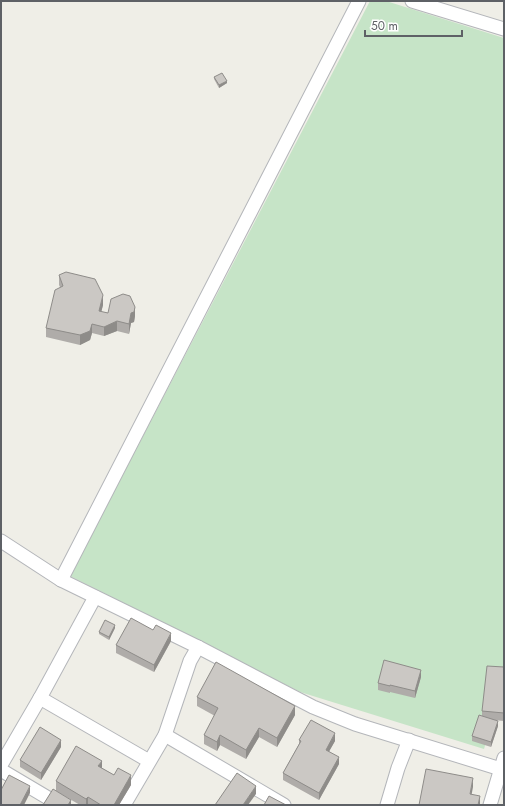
<svg xmlns="http://www.w3.org/2000/svg" width="505" height="806" font-family="Jost,sans-serif">
<style>
.green{fill:#c6e4c7}
.lines{fill:none;stroke-linecap:round;stroke-linejoin:round}
.minor-casing{stroke:#b4b6ba;stroke-width:15}
.minor{stroke:#fff;stroke-width:13}
.wall{fill:#afaca9}
.shaded-wall{fill:#8e8c89}
.building{fill:#cbc8c4;stroke:#8e8c89}
</style>
<rect width="100%" height="100%" fill="#efeee7"/>
<!-- green -->
<polygon class="green" points="370,1 386,1 504,38 504,680 484,749 300,692 70,576"/>
<g class="lines">
<defs>
<g id="minor">
<polyline points="412,1 504,29"/>
<polyline points="1,541 61,580 198,647 313,707 355,724 504,770"/>
<polyline points="61,580 359,1"/>
<polyline points="40,698 149,761"/>
<polyline points="165,735 284,805"/>
<polyline points="1,765 40,698 95,597"/>
<polyline points="1,770 60,805"/>
<polyline points="124,805 165,735 190,661 198,647"/>
<polyline points="387,805 398,768 409,740"/>
<polyline points="490,805 504,758"/>
</g>
</defs>
<!-- minor casing -->
<use href="#minor" class="minor-casing"/>
<!-- minor -->
<use href="#minor" class="minor"/>
</g>
<!-- wall -->
<g class="wall">
<polygon points="214,77 227,83 219,88 214,79"/>
<polygon points="59,275 103,305 101,312 108,313 135,316 134,322 131,323 129,334 117,331 104,336 92,333 90,340 80,345 46,337 46,328 60,287 59,285"/>
<polygon points="115,628 109,640 99,634 99,632"/>
<polygon points="153,630 171,641 154,672 116,653 116,645"/>
<polygon points="504,667 504,721 493,720 498,726 491,747 472,741 472,736 482,716 482,711"/>
<polygon points="421,677 415,698 390,692 390,693 378,690 378,683"/>
<polygon points="197,697 295,715 277,747 259,737 246,759 220,745 217,751 204,744 204,735 215,716 197,706"/>
<polygon points="299,740 335,741 329,751 339,764 319,800 283,780 283,773 299,744"/>
<polygon points="61,747 41,780 20,767 20,760"/>
<polygon points="102,768 131,785 119,805 80,805 56,791 56,781"/>
</g>
<!-- shaded-wall -->
<g class="shaded-wall">
<polygon points="227,81 227,83 219,88 219,85"/>
<polygon points="103,295 103,305 99,321 99,311"/>
<polygon points="135,307 135,316 134,322 131,323 129,334 129,324 131,313"/>
<polygon points="117,321 117,331 104,336 104,327"/>
<polygon points="92,324 92,333 90,340 80,345 80,335"/>
<polygon points="115,625 115,628 109,640 109,637"/>
<polygon points="171,633 171,641 154,672 154,665"/>
<polygon points="421,670 421,677 415,698 415,691"/>
<polygon points="295,706 295,715 277,747 277,738"/>
<polygon points="498,721 498,726 491,747 491,742"/>
<polygon points="259,728 259,737 246,759 246,750"/>
<polygon points="335,733 335,741 326,757 326,750"/>
<polygon points="220,735 220,745 217,751 217,742"/>
<polygon points="61,740 61,747 41,780 41,773"/>
<polygon points="339,757 339,764 319,800 319,793"/>
<polygon points="102,761 102,770 98,766"/>
<polygon points="131,775 131,785 119,805 114,805"/>
<polygon points="473,778 473,787 470,803 470,794"/>
<polygon points="30,786 30,793 24,805 20,805"/>
<polygon points="256,786 256,794 248,805 243,805"/>
<polygon points="480,796 480,805 478,805"/>
<polygon points="88,797 88,805 86,805 86,799"/>
<polygon points="71,800 71,805 68,805"/>
</g>
<!-- building -->
<g class="building">
<polygon points="222,73 227,81 219,85 214,77"/>
<polygon points="66,272 95,279 103,295 99,311 108,313 111,299 123,294 130,296 135,307 134,312 131,313 129,324 117,321 104,327 92,324 90,331 80,335 46,328 55,290 63,286 59,275"/>
<polygon points="131,618 153,630 156,625 171,633 154,665 116,645"/>
<polygon points="105,620 115,625 109,637 99,632"/>
<polygon points="384,660 421,670 415,691 390,685 390,686 378,683"/>
<polygon points="216,662 295,706 277,738 259,728 246,750 220,735 217,742 204,735 218,708 197,697"/>
<polygon points="487,666 504,667 504,713 482,711"/>
<polygon points="479,715 498,721 491,742 472,736"/>
<polygon points="311,720 335,733 326,750 339,757 319,793 283,773 301,741 299,740"/>
<polygon points="40,727 61,740 41,773 20,760"/>
<polygon points="76,746 102,761 98,766 114,775 118,768 131,775 114,805 101,805 88,797 86,799 56,781"/>
<polygon points="426,769 473,778 470,794 480,796 478,805 419,805"/>
<polygon points="237,773 256,786 243,805 215,805"/>
<polygon points="9,775 30,786 20,805 1,805 1,790"/>
<polygon points="53,789 71,800 68,805 43,805"/>
<polygon points="269,796 286,805 264,805"/>
</g>
<!-- border -->
<rect width="505" height="806" fill="none" stroke="#5e6166" stroke-width="4"/>
<!-- scale -->
<path d="M365 30v6h97v-6" fill="none" stroke="#5e6166" stroke-width="2"/>
<text x="371" y="30" font-size="12" fill="#5e6166" stroke="#ffffff" stroke-width="3" paint-order="stroke">50 m</text>
</svg>
